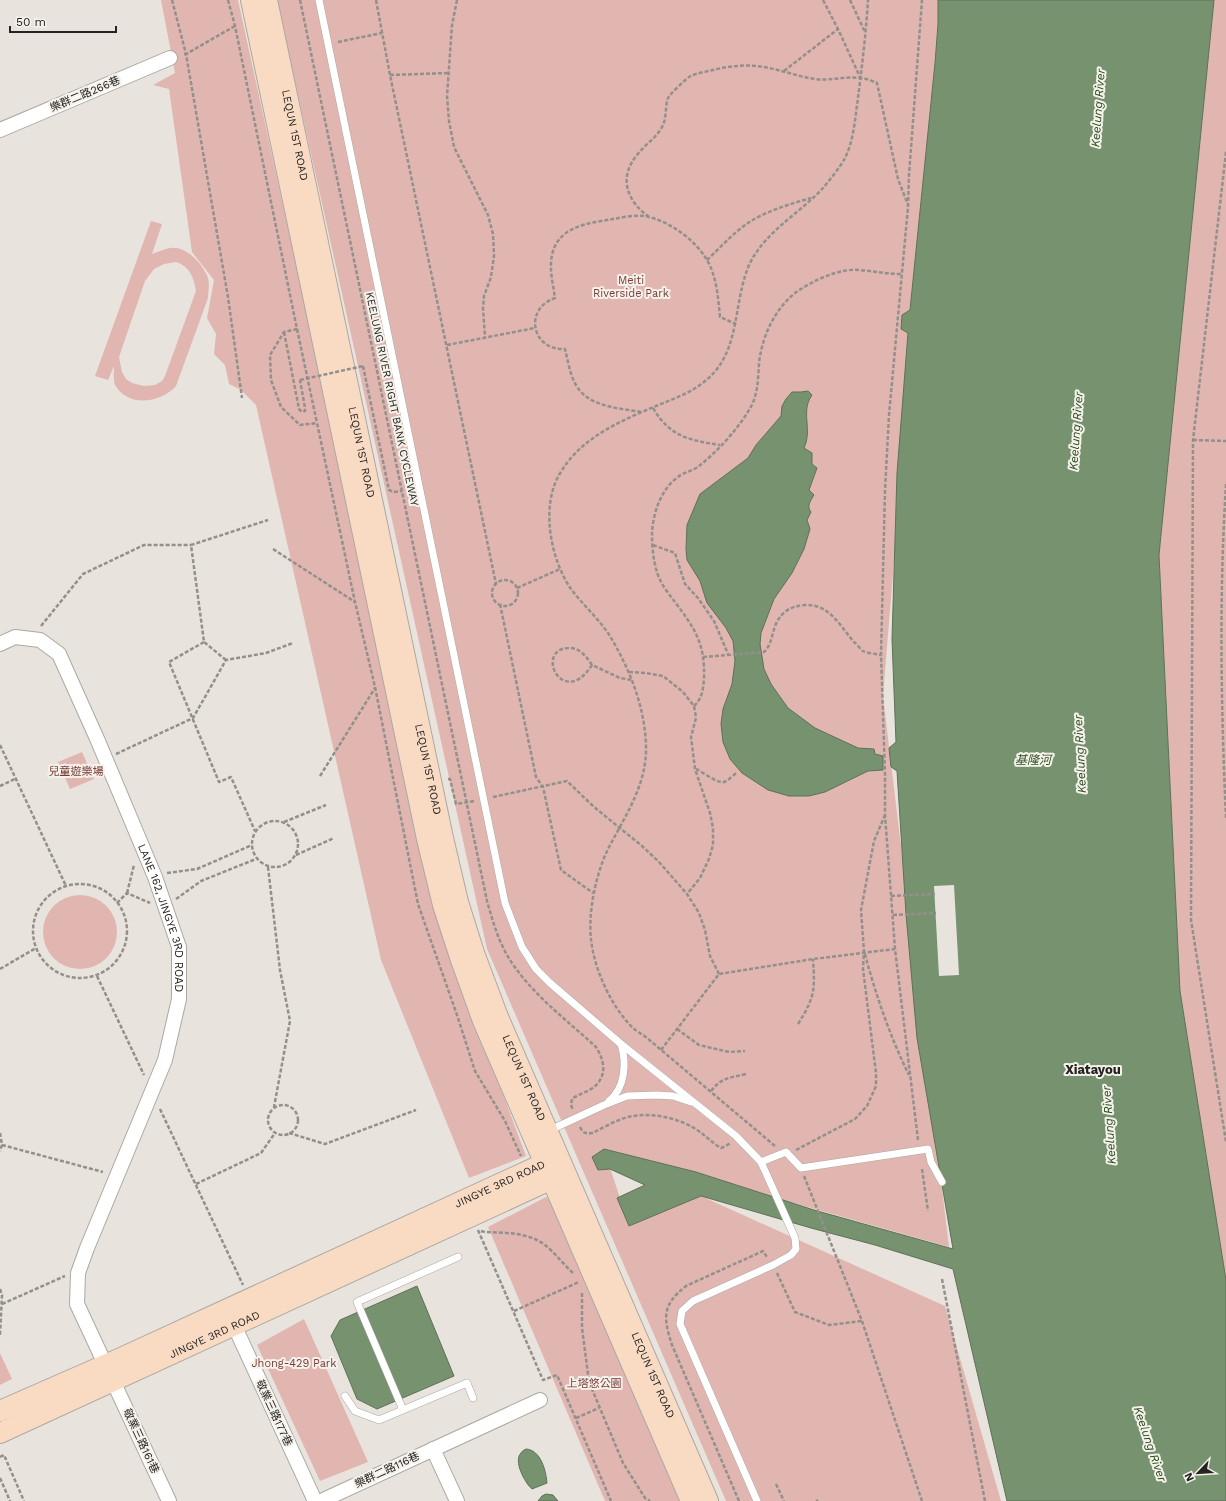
<svg xmlns="http://www.w3.org/2000/svg" width="1226" height="1501" font-family="'Work Sans','Noto Sans TC',sans-serif">
<style>
.green{fill:#e1b6b1;fill-rule:evenodd}
.water{fill:#77926f;stroke:#5e7158}
.pier{fill:#e8e4dd}
.lines{fill:none;stroke-linecap:round;stroke-linejoin:round}
.lane-casing{stroke:#aba8a2;stroke-width:8}
.street-casing{stroke:#aba8a2;stroke-width:16}
.secondary-casing{stroke:#aba8a2;stroke-width:22}
.path{stroke:#93908b;stroke-width:2.5;stroke-dasharray:4 2;stroke-linecap:butt}
.lane{stroke:#fff;stroke-width:7}
.street{stroke:#fff;stroke-width:14}
.secondary{stroke:#f9dbc4;stroke-width:20}
.path-bridge{stroke:#93908b;stroke-width:2.5;stroke-dasharray:4 2;stroke-linecap:butt}
.labels{text-anchor:middle;dominant-baseline:central;stroke-width:4;stroke-linejoin:round;paint-order:stroke}
.street-label{font-size:11px;fill:#242321;stroke:#f5f1eb}
.park-label{font-size:11px;fill:#7a3b36;stroke:#f5f1eb}
.water-label{font-size:12px;font-style:italic;fill:#2a4f1c;stroke:#f5f1eb}
.quarter-label{font-size:13px;font-weight:bold;fill:#242321;stroke:#f5f1eb}
</style>
<rect width="100%" height="100%" fill="#e8e4dd"/>
<!-- green -->
<g class="green">
<polygon points="161,0 238,0 441,927 526,1156 469,1178 381,960 256,405 241,390 229,384 225,365 214,354 216,334 207,318 214,280 192,252 169,89 153,85 175,73"/>
<polygon points="277,0 938,0 938,24 883,696 949,1247 604,1149 629,1226 701,1196 945,1306 1001,1501 726,1501 487,949"/>
<polygon points="1214,0 1226,0 1226,1280 1180,991 1159,555"/>
<path d="M151,221l11,3 -10,30c6,-2 12,-5 18,-6 17,-2 33,16 38,30 2,6 0,14 0,20l-32,88c-15,17 -48,22 -61,-1 -2,-6 -1,-13 -1,-19l-6,14 -13,-4zM176,262c13,4 18,15 20,29l-31,85 -3,5 -7,4 -11,1 -12,-3 -6,-4 -4,-7 -3,-15 26,-76 9,-12 10,-5z"/>
<polygon points="82,752 94,779 70,789 58,762"/>
<circle cx="80" cy="932" r="37"/>
<polygon points="546,1197 556,1204 684,1501 605,1501 488,1227"/>
<polygon points="304,1319 368,1462 320,1481 257,1345"/>
<polygon points="0,1353 12,1379 0,1385"/>
</g>
<!-- water -->
<g class="water">
<polygon points="938,0 1214,0 1159,555 1180,991 1226,1280 1226,1501 1007,1501 953,1269 875,1245 811,1228 701,1196 629,1226 617,1198 645,1185 610,1169 598,1170 592,1157 604,1149 696,1172 814,1210 953,1249 917,1038 906,914 897,771 891,767 889,748 896,742 892,639 897,473 908,333 901,329 902,315 910,310 935,63 938,24"/>
<path d="M808,391l4,4c-12,17 1,34 -8,53l8,5v11l5,4 -8,22 5,5c-3,5 -8,11 -3,17l-4,8 3,9 -6,20 -12,24 -18,26 -13,34 -1,11 4,25 7,15 17,24 27,20 43,20 16,1 1,5 8,2v14l-15,1 -43,21 -16,4h-20l-21,-6 -26,-17 -12,-14 -7,-17 -2,-18 2,-15 9,-25 3,-23 -2,-20 -7,-13 -19,-25 -7,-22 -13,-21 -1,-11 1,-24 13,-31 48,-36 8,-13 25,-29 1,-10 4,-7 6,-7h9z"/>
<polygon points="417,1286 454,1376 377,1409 357,1399 331,1336 340,1320"/>
<path d="M526,1449c15,1 20,22 21,34l-15,6c-7,-6 -19,-28 -11,-36 1,-2 3,-3 5,-4z"/>
<polygon points="546,1494 553,1495 558,1501 538,1501 542,1496"/>
</g>
<!-- pier -->
<polygon class="pier" points="954,885 959,975 939,976 934,886"/>
<g class="lines">
<defs>
<g id="lane">
<polyline points="319,0 505,903 522,947 536,969 550,983 621,1044 736,1136 761,1162 795,1238 796,1249 791,1255 773,1265 693,1301 682,1311 680,1324 757,1501"/>
<path d="M609,1101c16,-13 18,-38 12,-57"/>
<polyline points="548,1131 604,1105 627,1096 657,1095 673,1096 691,1102"/>
<polyline points="761,1162 786,1152 801,1168 928,1149 931,1162 942,1182"/>
<polyline points="345,1396 355,1411 379,1420 467,1383 473,1398"/>
<polyline points="403,1410 357,1302 458,1257"/>
</g>
<g id="street">
<polyline points="0,130 170,58"/>
<path id="s1" d="M0,644l15,-7 25,3 19,14 39,87 57,136 24,70v52l-14,61 -78,188 -9,25 -1,31 92,197"/>
<polyline points="234,1325 315,1501"/>
<polyline points="433,1449 457,1501"/>
<polyline points="321,1501 540,1400"/>
</g>
<g id="secondary">
<polyline points="251,0 427,839 443,905 460,957 483,1021 691,1501"/>
<path id="s2" d="M267,0l176,838 15,64 16,51 24,64 210,484"/>
<path id="s3" d="M0,1411l121,-53 424,-195 13,1"/>
<path id="s4" d="M0,1433l537,-247 15,-7 8,-11"/>
</g>
</defs>
<!-- lane casing -->
<use href="#lane" class="lane-casing"/>
<!-- street casing -->
<use href="#street" class="street-casing"/>
<!-- secondary casing -->
<use href="#secondary" class="secondary-casing"/>
<!-- path -->
<g class="path">
<polyline points="172,0 186,54 184,54"/>
<polyline points="228,0 235,26 297,329 284,332 270,355 271,380 281,407 300,425 317,423 355,602 375,687 418,904 457,1015 475,1071 505,1121 521,1156"/>
<path d="M300,0l187,901c6,21 12,43 25,62 22,33 56,58 84,84 8,13 12,28 -2,40 -6,5 -16,7 -22,12l-1,6 2,5"/>
<polyline points="376,0 390,75 496,584"/>
<polyline points="457,0 452,25 447,96 449,121 454,147 488,215 493,234 494,256 491,277 484,296 483,308 485,337"/>
<polyline points="823,0 838,29 860,77"/>
<polyline points="850,0 865,32"/>
<polyline points="235,26 186,54 228,297 242,398"/>
<polyline points="338,42 382,33"/>
<polyline points="784,71 838,29"/>
<polyline points="390,75 448,73"/>
<polyline points="1226,152 1193,440 1191,920 1226,1142"/>
<path d="M649,217c-22,-16 -31,-39 -12,-62 8,-11 20,-17 26,-30 4,-9 2,-20 5,-27 1,-3 18,-19 21,-21 7,-4 16,-5 24,-7 16,-4 34,-6 51,-3 17,3 33,9 50,12 16,2 31,-3 46,-1 6,0 12,3 17,5l21,96 10,26"/>
<path d="M707,260c13,-12 26,-27 41,-37 18,-12 42,-19 63,-25"/>
<polyline points="297,329 317,423"/>
<polyline points="284,332 299,409 302,412 305,411 305,408 300,380"/>
<polyline points="447,345 535,328"/>
<polyline points="363,366 389,490 394,492 402,491"/>
<path d="M653,408c17,29 36,32 67,37"/>
<path d="M641,412c-22,-4 -53,-5 -65,-27 -6,-10 -8,-24 -11,-36 -33,2 -42,-40 -10,-51 -2,-14 -6,-29 -3,-43 6,-29 37,-32 61,-36 11,-2 25,-5 36,-2 23,6 46,23 58,43 10,17 11,38 13,57l16,7"/>
<polyline points="1193,440 1226,441"/>
<path d="M1226,484c-7,112 -5,223 0,334"/>
<polyline points="653,545 675,553 685,584 698,598 714,621 728,654"/>
<polyline points="273,549 355,602"/>
<circle cx="505" cy="593" r="13"/>
<polyline points="517,588 560,569"/>
<polyline points="500,604 536,777 543,787 561,870 593,893"/>
<polyline points="41,626 83,574 144,545 191,545"/>
<polyline points="204,642 169,662 219,782 231,777 255,831"/>
<path d="M703,657l61,-5c11,-10 6,-28 21,-40 6,-5 12,-6 20,-7 25,-1 35,21 49,37 3,2 6,7 9,9 4,2 13,3 18,4"/>
<polyline points="226,660 204,642 191,545 268,520"/>
<path d="M592,665c-6,-9 -13,-18 -24,-17 -34,2 -5,62 24,17l28,13 12,2"/>
<polyline points="629,672 646,673 663,676 683,692 694,706 696,718 691,737 695,769 710,813 713,828 713,845 709,859 700,878 687,894"/>
<path d="M694,706c8,-7 9,-16 10,-27 1,-35 -8,-49 -29,-77 -7,-9 -15,-19 -18,-30 -4,-12 -5,-27 -5,-39 1,-20 9,-44 26,-56 6,-5 15,-6 21,-11 17,-13 39,-37 50,-56 9,-14 9,-30 10,-47 3,-26 15,-53 36,-70 17,-12 44,-25 64,-23 15,1 28,4 42,4"/>
<polyline points="0,745 66,886"/>
<polyline points="116,754 193,718 226,660 266,653 293,643"/>
<path d="M696,769c7,3 22,15 28,13 5,-2 10,-7 13,-10"/>
<polyline points="320,776 375,688"/>
<polyline points="448,779 450,779 456,804 474,801"/>
<polyline points="0,786 15,779"/>
<polyline points="493,797 567,781 594,807 642,846 659,862 687,894 699,913 705,930 710,956 719,974"/>
<circle cx="275" cy="844" r="23"/>
<polyline points="284,822 326,805"/>
<polyline points="296,855 334,838"/>
<polyline points="268,867 280,970 290,1021 274,1107"/>
<polyline points="167,873 197,869 252,845"/>
<circle cx="80" cy="931" r="47"/>
<polyline points="127,893 134,865"/>
<polyline points="891,896 935,894"/>
<polyline points="176,899 201,881 256,859"/>
<polyline points="117,903 127,893 150,903"/>
<polyline points="893,915 936,913"/>
<path d="M865,954c10,39 26,85 44,121"/>
<polyline points="0,969 36,948"/>
<polyline points="97,976 144,1075"/>
<path d="M798,1024c17,-27 17,-34 15,-65"/>
<polyline points="677,1029 699,1045 729,1052 745,1051"/>
<polyline points="661,1050 719,974 813,959 895,949"/>
<path d="M711,1091c11,-14 19,-13 35,-17"/>
<circle cx="283" cy="1120" r="15"/>
<polyline points="160,1109 243,1285"/>
<path d="M580,1127c3,6 5,7 12,6 11,-5 24,-13 36,-16 22,-5 47,0 66,11 10,6 17,14 27,20l5,-2 4,-3"/>
<polyline points="0,1133 2,1145 0,1151"/>
<polyline points="289,1133 325,1144 416,1110"/>
<polyline points="918,1140 895,949 885,815 885,773 881,655 885,490 889,415 908,207 909,175 922,0"/>
<polyline points="2,1145 103,1172"/>
<path d="M775,1146l-128,-108c-5,-4 -11,-7 -15,-11 -21,-21 -38,-58 -41,-88 -3,-28 5,-65 17,-90 17,-33 39,-64 38,-103 -1,-39 -16,-76 -36,-110 -11,-17 -27,-31 -39,-47 -20,-29 -30,-80 -13,-112 20,-38 60,-55 98,-71 17,-7 35,-13 49,-25 37,-29 27,-79 45,-118 16,-32 50,-50 73,-75 6,-7 18,-22 22,-30 9,-18 10,-40 13,-60 4,-32 8,-65 10,-98"/>
<polyline points="796,1150 855,1119 867,1106 876,1086 876,1073 863,969 864,952 861,910 874,841 885,815"/>
<polyline points="922,1169 928,1211"/>
<polyline points="804,1176 862,1321 922,1501"/>
<polyline points="196,1184 261,1153 275,1133"/>
<polyline points="478,1230 543,1380 557,1375 611,1501"/>
<path d="M481,1231l4,1c20,1 43,0 60,13 10,8 19,20 29,29"/>
<polyline points="777,1273 795,1312 829,1325 862,1321"/>
<polyline points="942,1279 985,1501"/>
<polyline points="0,1289 2,1295 0,1335"/>
<polyline points="582,1293 582,1328 589,1382 623,1463 645,1498 650,1501"/>
<polyline points="2,1304 65,1276"/>
<polyline points="514,1311 579,1282"/>
<polyline points="576,1418 599,1408"/>
<polyline points="0,1457 4,1455 24,1501"/>
<polyline points="0,1478 10,1501"/>
<polyline points="776,1484 784,1501"/>
<path d="M739,1501l-67,-156c-9,-28 -10,-40 14,-59l77,-35 4,6"/>
<polyline points="816,1501 818,1500"/>
</g>
<!-- lane -->
<use href="#lane" class="lane"/>
<!-- street -->
<use href="#street" class="street"/>
<!-- secondary -->
<use href="#secondary" class="secondary"/>
<!-- path-bridge -->
<polyline class="path-bridge" points="300,380 363,366"/>
</g>
<g class="labels">
<!-- street labels -->
<g class="street-label">
<text transform="translate(85 94) rotate(-23)">樂群二路266巷</text>
<text stroke="none"><textPath href="#s2" startOffset="138">LEQUN 1ST ROAD</textPath></text>
<text transform="translate(392 399) rotate(78)">KEELUNG RIVER RIGHT BANK CYCLEWAY</text>
<text stroke="none"><textPath href="#s2" startOffset="462">LEQUN 1ST ROAD</textPath></text>
<text stroke="none"><textPath href="#s2" startOffset="786">LEQUN 1ST ROAD</textPath></text>
<text stroke="none"><textPath href="#s1" startOffset="350">LANE 162, JINGYE 3RD ROAD</textPath></text>
<text stroke="none"><textPath href="#s2" startOffset="1110">LEQUN 1ST ROAD</textPath></text>
<text stroke="none"><textPath href="#s3" startOffset="549">JINGYE 3RD ROAD</textPath></text>
<text stroke="none"><textPath href="#s4" startOffset="236">JINGYE 3RD ROAD</textPath></text>
<text stroke="none"><textPath href="#s2" startOffset="1434">LEQUN 1ST ROAD</textPath></text>
<text transform="translate(274 1413) rotate(65)">敬業三路177巷</text>
<text transform="translate(141 1441) rotate(65)">敬業三路161巷</text>
<text transform="translate(387 1470) rotate(-25)">樂群二路116巷</text>
</g>
<!-- park labels -->
<g class="park-label">
<text x="631" y="280">Meiti<tspan x="631" dy="13">Riverside Park</tspan></text>
<text x="76" y="771">兒童遊樂場</text>
<text x="294" y="1363">Jhong-429 Park</text>
<text x="594" y="1383">上塔悠公園</text>
</g>
<!-- water labels -->
<g class="water-label">
<text transform="translate(1098 108) rotate(-86)">Keelung River</text>
<text transform="translate(1076 431) rotate(-86)">Keelung River</text>
<text transform="translate(1080 754) rotate(-93)">Keelung River</text>
<text x="1033" y="760">基隆河</text>
<text transform="translate(1109 1125) rotate(-94)">Keelung River</text>
<text transform="translate(1150 1444) rotate(71)">Keelung River</text>
</g>
<!-- quarter labels -->
<g class="quarter-label">
<text x="1093" y="1069">Xiatayou</text>
</g>
</g>
<!-- north arrow -->
<g transform="translate(1198 1473) rotate(245)" stroke="#f5f1eb" stroke-width="3" paint-order="stroke">
<path d="M0-3L7 15L0 10L-7 15Z" fill="#242321"/>
<text y="-6" font-size="11" font-weight="bold" text-anchor="middle" fill="#242321">N</text>
</g>
<!-- scale -->
<path d="M10 26v6h106v-6" fill="none" stroke="#242321" stroke-width="2"/>
<text x="16" y="26" font-size="12" fill="#242321" stroke="#f5f1eb" stroke-width="3" paint-order="stroke">50 m</text>
</svg>
